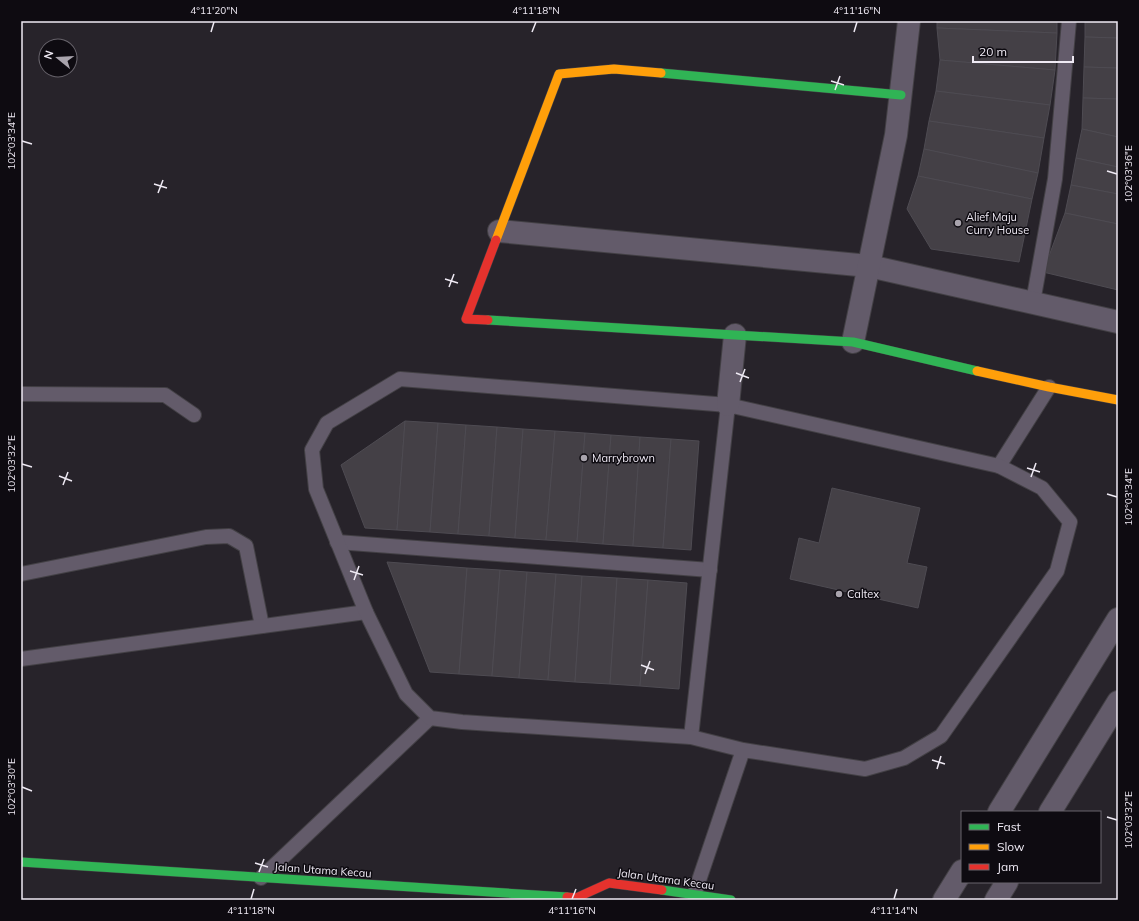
<svg xmlns="http://www.w3.org/2000/svg" width="1139" height="921" font-family="Mulish,sans-serif">
<style>
.building{fill:#444046;stroke:#4e4b52}
.lines{fill:none;stroke-linecap:round;stroke-linejoin:round}
.lane-casing{stroke:#434045;stroke-width:16}
.street-casing{stroke:#434045;stroke-width:24}
.fast-casing{stroke:#434045;stroke-width:10}
.slow-casing{stroke:#434045;stroke-width:10}
.jam-casing{stroke:#434045;stroke-width:10}
.lane{stroke:#635b6a;stroke-width:14}
.street{stroke:#635b6a;stroke-width:22}
.fast{stroke:#30b455;stroke-width:9}
.slow{stroke:#ff9f0a;stroke-width:9}
.jam{stroke:#e5322d;stroke-width:9}
.ticks{fill:none;stroke:#efeaf4;stroke-width:1.5}
.poi-dot{fill:#a9a4ad;stroke:#0e0b11;stroke-width:1.5}
.labels{text-anchor:middle;dominant-baseline:central;stroke-width:3;stroke-linejoin:round;paint-order:stroke}
.poi-label{font-size:11px;fill:#efeaf4;stroke:#0e0b11;text-anchor:start}
.street-label{font-size:11px;fill:#efeaf4;stroke:#0e0b11}
.neatline{fill:none;stroke:#efeaf4;stroke-width:1.5}
.ticks-label{font-size:10px;text-anchor:middle;fill:#efeaf4}
</style>
<rect width="100%" height="100%" fill="#27232a"/>
<!-- building -->
<g class="building">
<polygon points="937,21 1057,21 1057,33 937,28"/>
<polygon points="1085,21 1118,21 1118,38 1085,37"/>
<polygon points="937,28 1057,33 1055,70 940,60"/>
<polygon points="1085,37 1118,38 1118,68 1084,67"/>
<polygon points="940,60 1055,70 1050,105 936,91"/>
<polygon points="1084,67 1118,68 1118,99 1083,98"/>
<polygon points="936,91 1050,105 1044,138 929,121"/>
<polygon points="1083,98 1118,99 1118,137 1082,129"/>
<polygon points="929,121 1044,138 1038,173 924,149"/>
<polygon points="1082,129 1118,137 1118,167 1076,158"/>
<polygon points="924,149 1038,173 1032,199 918,176"/>
<polygon points="1076,158 1118,167 1118,194 1071,185"/>
<polygon points="918,176 1032,199 1019,262 931,249 907,209"/>
<polygon points="1071,185 1118,194 1118,224 1065,213"/>
<polygon points="1065,213 1118,224 1118,290 1043,272"/>
<polygon points="405,421 397,530 365,528 341,465"/>
<polygon points="405,421 438,423 430,532 397,530"/>
<polygon points="438,423 466,425 458,534 430,532"/>
<polygon points="466,425 497,427 489,536 458,534"/>
<polygon points="497,427 523,429 515,538 489,536"/>
<polygon points="523,429 555,431 546,540 515,538"/>
<polygon points="555,431 585,433 577,542 546,540"/>
<polygon points="585,433 611,435 603,544 577,542"/>
<polygon points="611,435 640,437 633,546 603,544"/>
<polygon points="640,437 671,439 663,548 633,546"/>
<polygon points="671,439 699,441 691,550 663,548"/>
<polygon points="832,488 920,508 907,563 927,567 918,608 790,579 799,538 819,543"/>
<polygon points="387,562 467,568 459,674 430,672"/>
<polygon points="467,568 500,570 492,676 459,674"/>
<polygon points="500,570 527,572 519,678 492,676"/>
<polygon points="527,572 556,574 548,680 519,678"/>
<polygon points="556,574 582,576 575,682 548,680"/>
<polygon points="582,576 617,578 610,684 575,682"/>
<polygon points="617,578 648,580 640,686 610,684"/>
<polygon points="648,580 687,583 679,689 640,686"/>
</g>
<g class="lines">
<defs>
<g id="lane">
<polyline points="1033,302 1055,179 1069,21"/>
<polyline points="21,394 165,395 194,415"/>
<polyline points="999,466 1049,387"/>
<polyline points="337,542 710,570"/>
<polyline points="21,574 206,537 229,536 246,546 262,626"/>
<polyline points="21,659 366,612"/>
<polyline points="691,737 728,405"/>
<polyline points="261,878 430,718"/>
<polyline points="694,895 743,750 691,737 462,722 430,718 406,694 366,612 316,489 312,450 327,423 400,379 728,405 999,466 1042,488 1070,522 1057,571 941,736 904,758 865,769 743,750"/>
</g>
<g id="street">
<polyline points="499,231 869,266 1118,322"/>
<polyline points="853,342 896,135 909,21"/>
<polyline points="728,405 735,335"/>
<polyline points="999,812 1118,619"/>
<polyline points="1050,812 1118,702"/>
<polyline points="944,900 962,871"/>
<polyline points="996,900 1007,882"/>
</g>
<g id="fast">
<polyline points="661,73 901,95"/>
<polyline points="488,320 853,342 977,371"/>
<polyline points="21,862 567,897"/>
<polyline points="662,890 731,900"/>
</g>
<g id="slow">
<polyline points="496,240 559,74 614,69 661,73"/>
<polyline points="977,371 1049,387 1118,400"/>
</g>
<g id="jam">
<polyline points="488,320 466,319 496,240"/>
<polyline points="567,897 576,898 609,883 662,890"/>
</g>
</defs>
<!-- lane casing -->
<use href="#lane" class="lane-casing"/>
<!-- street casing -->
<use href="#street" class="street-casing"/>
<!-- fast casing -->
<use href="#fast" class="fast-casing"/>
<!-- slow casing -->
<use href="#slow" class="slow-casing"/>
<!-- jam casing -->
<use href="#jam" class="jam-casing"/>
<!-- lane -->
<use href="#lane" class="lane"/>
<!-- street -->
<use href="#street" class="street"/>
<!-- fast -->
<use href="#fast" class="fast"/>
<!-- slow -->
<use href="#slow" class="slow"/>
<!-- jam -->
<use href="#jam" class="jam"/>
</g>
<!-- ticks -->
<path class="ticks" d="M211,32l3,-10M532,32l4,-10M854,32l3,-10M831,81l13,4M835,90l5,-14M22,141l10,3M1107,171l10,3M154,184l13,4M158,193l5,-13M445,279l13,4M449,287l5,-13M736,373l13,5M740,382l5,-13M22,464l10,3M1027,468l13,4M59,476l13,5M1031,477l5,-14M63,485l5,-13M1107,494l10,3M350,571l13,4M354,580l5,-14M641,665l13,5M645,674l5,-13M932,760l13,4M937,769l4,-13M22,787l10,4M1107,817l10,3M255,863l13,4M259,872l5,-13M251,899l3,-10M572,899l4,-10M894,899l3,-10"/>
<!-- markers -->
<g class="poi-dot">
<circle cx="958" cy="223" r="4"/>
<circle cx="584" cy="458" r="4"/>
<circle cx="839" cy="594" r="4"/>
</g>
<g class="labels">
<!-- poi labels -->
<g class="poi-label">
<text x="966" y="217">Alief Maju<tspan x="966" dy="13">Curry House</tspan></text>
<text x="592" y="458">Marrybrown</text>
<text x="847" y="594">Caltex</text>
</g>
<!-- street labels -->
<g class="street-label">
<text transform="translate(323 870) rotate(4)">Jalan Utama Kecau</text>
<text transform="translate(666 879) rotate(8)">Jalan Utama Kecau</text>
</g>
</g>
<!-- border -->
<rect width="1139" height="921" fill="none" stroke="#0e0b11" stroke-width="44"/>
<!-- legend -->
<rect x="961" y="811" width="140" height="72" fill="#0e0b11" stroke="#68646c"/>
<rect x="969" y="824" width="20" height="6" fill="#30b455" stroke="#68646c"/>
<text x="997" y="831" font-size="12" fill="#efeaf4">Fast</text>
<rect x="969" y="844" width="20" height="6" fill="#ff9f0a" stroke="#68646c"/>
<text x="997" y="851" font-size="12" fill="#efeaf4">Slow</text>
<rect x="969" y="864" width="20" height="6" fill="#e5322d" stroke="#68646c"/>
<text x="997" y="871" font-size="12" fill="#efeaf4">Jam</text>
<!-- north arrow -->
<g transform="translate(58 58) rotate(288)"><circle r="19" fill="#0e0b11" stroke="#68646c"/>
<path d="M0-3L7 15L0 10L-7 15Z" fill="#a9a4ad"/>
<text y="-6" font-size="11" font-weight="bold" text-anchor="middle" fill="#efeaf4">N</text>
</g>
<!-- scale -->
<path d="M973 56v6h100v-6" fill="none" stroke="#efeaf4" stroke-width="2"/>
<text x="979" y="56" font-size="12" fill="#efeaf4" stroke="#0e0b11" stroke-width="3" paint-order="stroke">20 m</text>
<rect x="22" y="22" width="1095" height="877" class="neatline"/>
<g class="ticks-label">
<text x="214" y="14">4°11'20"N</text>
<text x="536" y="14">4°11'18"N</text>
<text x="857" y="14">4°11'16"N</text>
<text transform="translate(11 141) rotate(-90)" y="4">102°03'34"E</text>
<text transform="translate(1128 174) rotate(-90)" y="4">102°03'36"E</text>
<text transform="translate(11 464) rotate(-90)" y="4">102°03'32"E</text>
<text transform="translate(1128 497) rotate(-90)" y="4">102°03'34"E</text>
<text transform="translate(11 787) rotate(-90)" y="4">102°03'30"E</text>
<text transform="translate(1128 820) rotate(-90)" y="4">102°03'32"E</text>
<text x="251" y="914">4°11'18"N</text>
<text x="572" y="914">4°11'16"N</text>
<text x="894" y="914">4°11'14"N</text>
</g>
</svg>
